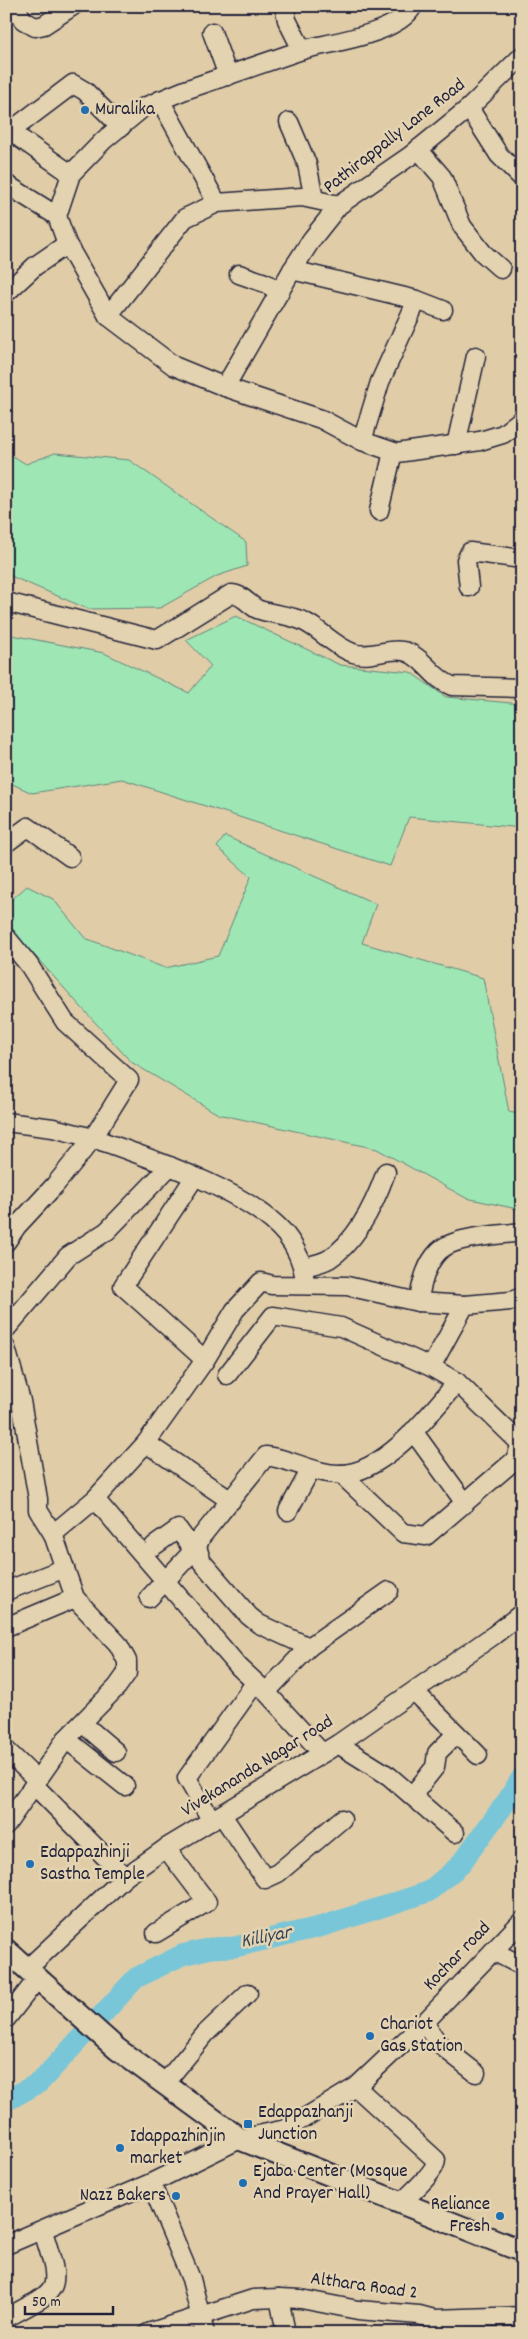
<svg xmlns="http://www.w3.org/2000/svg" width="528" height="2339" font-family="Dekko,sans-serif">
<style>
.green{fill:#9ee7b5;stroke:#608478}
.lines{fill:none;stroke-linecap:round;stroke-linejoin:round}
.river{stroke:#79c6d8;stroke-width:21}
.minor-casing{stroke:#22223b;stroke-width:21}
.major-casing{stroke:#22223b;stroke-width:25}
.minor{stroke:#e4d3b0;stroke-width:18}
.major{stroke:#e4d3b0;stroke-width:21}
.poi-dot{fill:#1f6fb2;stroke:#e4d3b0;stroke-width:2}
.labels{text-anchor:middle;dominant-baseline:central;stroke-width:5;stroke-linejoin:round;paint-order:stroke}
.poi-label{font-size:19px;fill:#22223b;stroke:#e4d3b0;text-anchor:start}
.street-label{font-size:19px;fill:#22223b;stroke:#e4d3b0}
.water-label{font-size:20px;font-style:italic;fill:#33435a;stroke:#e4d3b0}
</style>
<rect width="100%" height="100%" fill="#e0cda8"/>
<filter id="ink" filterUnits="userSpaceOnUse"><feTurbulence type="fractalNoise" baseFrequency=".02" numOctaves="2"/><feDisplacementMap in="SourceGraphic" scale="10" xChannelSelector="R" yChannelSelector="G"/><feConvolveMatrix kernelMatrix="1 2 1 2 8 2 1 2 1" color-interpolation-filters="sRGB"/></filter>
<g filter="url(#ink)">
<!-- green -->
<g class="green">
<polygon points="6,452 26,464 55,453 129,460 246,542 247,566 217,576 160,608 88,609 6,574"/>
<polygon points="236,616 340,665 410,672 446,697 522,704 522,828 409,817 390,866 122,779 32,793 6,781 6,634 104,653 189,693 211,666 186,640"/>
<polygon points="225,836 376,904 362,943 483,978 509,1112 522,1115 522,1210 466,1198 377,1149 218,1114 131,1062 7,925 10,901 27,886 53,899 85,938 165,968 218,956 251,877 217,847"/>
</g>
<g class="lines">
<!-- river -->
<polyline class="river" points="6,2101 40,2082 136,1978 182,1955 211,1948 235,1947 323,1926 428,1892 459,1866 507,1801 522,1777"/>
<defs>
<g id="minor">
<polyline points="15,6 23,20 35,27 44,25 73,6"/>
<polyline points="212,32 228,76"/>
<path d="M302,50c30,-8 96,-16 111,-44"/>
<polyline points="160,100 217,203"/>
<polyline points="469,108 499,155 522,178"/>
<polyline points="289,122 307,164 314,199"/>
<polyline points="418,149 442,177 462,226 483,253 501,269"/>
<polyline points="71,174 21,139 16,134 16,127 73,84 85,91 121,127"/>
<polyline points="6,184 57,216 67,244 108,316 174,366 225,387 321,419 362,441 397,453 480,441 503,434 522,419"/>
<polyline points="57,216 71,174 104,140 144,107 185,90 302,50 287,20 284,6"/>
<polyline points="292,270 417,300 443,310"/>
<polyline points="239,274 265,283 280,292"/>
<polyline points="6,293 35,266 67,244"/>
<polyline points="108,316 185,218 217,203 302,197 339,205"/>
<polyline points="225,387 292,270 312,239 339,205 410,156 469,108 522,56"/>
<polyline points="362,441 380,382 417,300"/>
<polyline points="456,445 476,356"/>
<polyline points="379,511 393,452"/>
<polyline points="469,587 466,560 470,552 522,559"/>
<path d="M6,602l151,38 74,-46c11,0 17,10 26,15 15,6 32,5 48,13 16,8 30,25 48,31 19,7 42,-10 60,2 15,9 22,25 39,31l70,2"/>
<polyline points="6,843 28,827 70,857"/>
<polyline points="6,937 29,965 65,1022 129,1080 93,1138 53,1128 6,1122"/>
<polyline points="194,1178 123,1286 205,1360"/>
<path d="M6,1242l11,-16 38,-41 38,-47c53,19 158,53 193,97 11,14 18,32 19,49"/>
<path d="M304,1267c8,-2 18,-4 25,-8 29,-19 46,-56 57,-87"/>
<polyline points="522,1297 511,1301 465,1305 431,1367 457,1382 522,1445"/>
<path d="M418,1302c4,-18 7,-37 21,-51 15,-15 61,-16 83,-19"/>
<polyline points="6,1329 68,1256 107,1231 170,1166"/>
<polyline points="6,1348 21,1401 38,1499 38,1510 53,1534 75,1598 118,1644 127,1661 127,1673 117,1687 66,1739 6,1825"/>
<polyline points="227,1375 273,1316 341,1327 431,1367"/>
<polyline points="413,1431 465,1503"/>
<polyline points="146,1443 231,1501"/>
<polyline points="341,1474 403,1533 426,1536 516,1459 520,1446"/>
<polyline points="95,1499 239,1667 266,1692 322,1753"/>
<polyline points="288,1511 311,1469"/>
<polyline points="53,1534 95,1499 146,1443 205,1360 235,1310 261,1282 272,1285 347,1286 418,1302 465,1305"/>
<polyline points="154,1546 178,1529 194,1551"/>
<polyline points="6,1591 65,1568"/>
<polyline points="149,1598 197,1547"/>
<polyline points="6,1627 75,1598"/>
<path d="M309,1647l-50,-23 -10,-8 -47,-54 -5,-15 4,-10 65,-81c26,3 48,18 74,18 44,0 91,-61 117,-92"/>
<polyline points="266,1692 309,1647 389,1591"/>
<polyline points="415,1692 478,1755"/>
<polyline points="82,1723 116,1752"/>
<polyline points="66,1739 125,1786"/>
<polyline points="338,1744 389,1776 455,1833"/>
<polyline points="6,1750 37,1780"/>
<polyline points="34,1785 125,1877"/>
<polyline points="412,1796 435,1767 437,1753 456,1734"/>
<polyline points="222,1815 265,1879 278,1873 342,1819"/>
<polyline points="212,1821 187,1778 255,1683"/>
<polyline points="156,1933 207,1902 166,1848"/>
<polyline points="493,1951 522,1966"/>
<polyline points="27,1969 125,1877 166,1848 338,1744 494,1635 522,1613"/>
<polyline points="6,2019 38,1978"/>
<polyline points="424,2023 439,2044 476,2073"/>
<polyline points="164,2084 206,2033 248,1993"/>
<path d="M356,2087l80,73c0,12 -26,34 -35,43"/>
<polyline points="151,2183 191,2279 205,2333"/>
<polyline points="6,2245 151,2183 240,2139 286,2129 356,2087 424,2023 522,1921"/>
<polyline points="279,2298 286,2333"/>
<path d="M6,2318c56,-30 56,-26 37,-87"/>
<polyline points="148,2333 253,2299 279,2298 301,2299 358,2310 419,2315 434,2319 522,2316"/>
</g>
<polyline id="major" points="6,1950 117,2049 240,2139 522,2251"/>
</defs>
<!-- minor casing -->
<use href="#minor" class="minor-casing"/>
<!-- major casing -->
<use href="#major" class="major-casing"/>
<!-- minor -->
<use href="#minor" class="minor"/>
<!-- major -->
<use href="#major" class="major"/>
</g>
</g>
<!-- markers -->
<g class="poi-dot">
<circle cx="85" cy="110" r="5"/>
<circle cx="30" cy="1864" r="5"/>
<circle cx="370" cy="2036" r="5"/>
<rect x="243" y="2119" width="10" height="10" rx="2.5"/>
<circle cx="120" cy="2148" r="5"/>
<circle cx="243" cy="2183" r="5"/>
<circle cx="176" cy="2196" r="5"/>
<circle cx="500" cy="2216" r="5"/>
</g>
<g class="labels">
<!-- poi labels -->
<g class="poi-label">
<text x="95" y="110">Muralika</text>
<text x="40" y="1853">Edappazhinji<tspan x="40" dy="22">Sastha Temple</tspan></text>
<text x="380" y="2025">Chariot<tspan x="380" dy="22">Gas Station</tspan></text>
<text x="258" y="2113">Edappazhanji<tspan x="258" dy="22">Junction</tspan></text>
<text x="130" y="2137">Idappazhinjin<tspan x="130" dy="22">market</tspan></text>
<text x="253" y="2172">Ejaba Center (Mosque<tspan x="253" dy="22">And Prayer Hall)</tspan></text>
<text x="166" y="2196" text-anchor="end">Nazz Bakers</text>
<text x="490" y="2205" text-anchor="end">Reliance<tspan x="490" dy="22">Fresh</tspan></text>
</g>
<!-- street labels -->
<g class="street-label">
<text transform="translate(395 137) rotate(-38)">Pathirappally Lane Road</text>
<text transform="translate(258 1767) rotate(-32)">Vivekananda Nagar road</text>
<text transform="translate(458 1957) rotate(-46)">Kochar road</text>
<text transform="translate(364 2287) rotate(8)">Althara Road 2</text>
</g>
<!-- water labels -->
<g class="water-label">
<text transform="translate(266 1938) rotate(-11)">Killiyar</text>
</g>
</g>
<!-- margin -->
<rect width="528" height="2339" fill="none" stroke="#e4d3b0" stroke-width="25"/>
<rect x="12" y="12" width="503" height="2314" fill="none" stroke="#22223b" stroke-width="2" filter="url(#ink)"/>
<!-- scale -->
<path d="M25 2306v8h88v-8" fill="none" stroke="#22223b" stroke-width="2.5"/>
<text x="32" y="2306" font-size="15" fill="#22223b" stroke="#e4d3b0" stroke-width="4" paint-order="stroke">50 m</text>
</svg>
